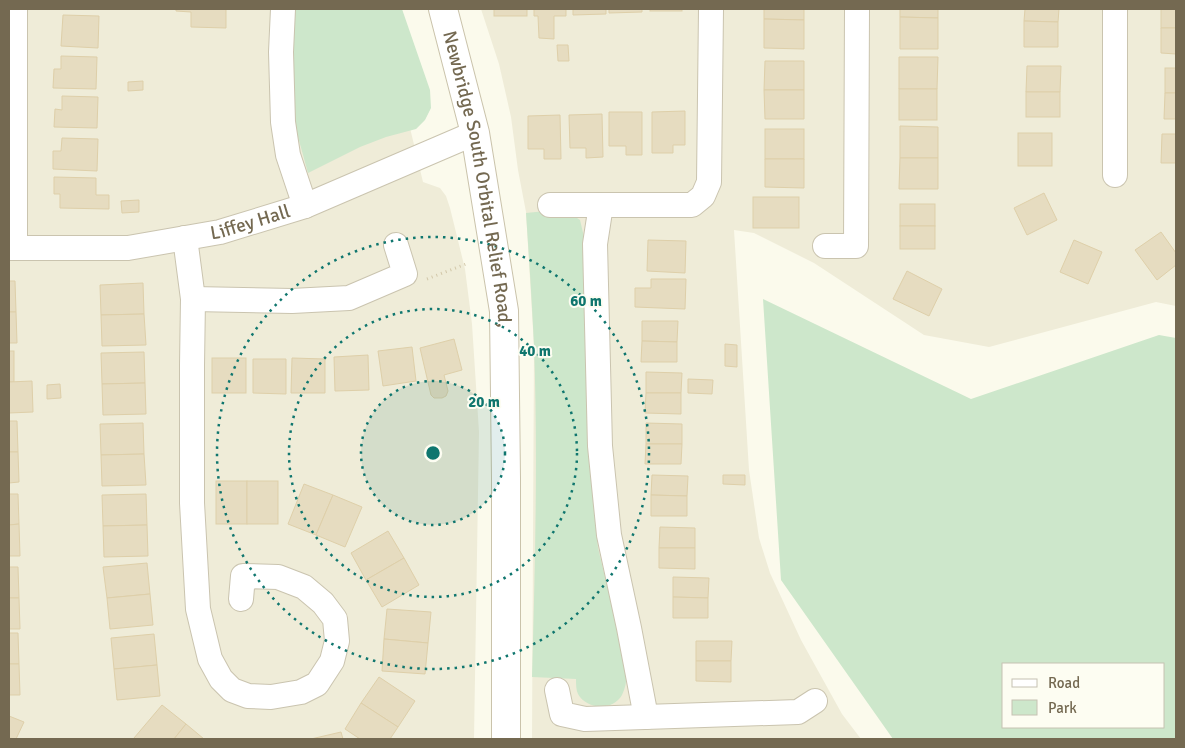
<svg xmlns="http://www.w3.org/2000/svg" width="1185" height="748" font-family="Signika,sans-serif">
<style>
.residential{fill:#efecd8}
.green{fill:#cde7cb;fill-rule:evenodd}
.building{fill:#e6dcc0;stroke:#decfa9}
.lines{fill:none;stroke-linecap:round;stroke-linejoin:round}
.street-casing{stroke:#cac4af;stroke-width:26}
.secondary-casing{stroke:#cac3ab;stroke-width:30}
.path{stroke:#d2c7a9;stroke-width:3;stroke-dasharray:1 4;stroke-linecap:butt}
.street{stroke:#fff;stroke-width:24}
.secondary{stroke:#fff;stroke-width:28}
.ring{fill:none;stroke:#0f766e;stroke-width:2.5;stroke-dasharray:2.5 5}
.labels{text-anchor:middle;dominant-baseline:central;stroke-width:4;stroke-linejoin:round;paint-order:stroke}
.street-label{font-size:19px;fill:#746951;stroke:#fdfdf2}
.centre{fill:#0f766e;stroke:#fdfdf2;stroke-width:2.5}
.ring-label{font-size:15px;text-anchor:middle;font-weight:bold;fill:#0f766e;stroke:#fdfdf2;stroke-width:4;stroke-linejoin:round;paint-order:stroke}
</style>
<rect width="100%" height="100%" fill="#fbfaec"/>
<!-- residential -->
<g class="residential">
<polygon points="9,9 400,9 410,128 423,182 440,188 446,196 450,208 465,269 472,324 479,432 474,739 9,739"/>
<polygon points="481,9 1176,9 1176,306 1156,302 989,347 924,335 814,263 754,233 734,230 749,470 759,538 770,573 801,640 842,714 861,739 532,739 534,346 526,212 518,170 511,117 499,64"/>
</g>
<!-- green -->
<g class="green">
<polygon points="293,9 402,9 430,90 431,108 425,120 416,129 386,137 360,147 308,173 292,115"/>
<path d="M546,211l22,1 12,8 4,17 1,103 6,130 7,78 28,116c1,11 1,21 -4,31 -9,16 -35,15 -44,-1 -2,-4 -2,-10 -2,-15l-44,-2c3,-110 6,-221 2,-331 -2,-44 -5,-88 -8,-133z"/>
<path d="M763,299l208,100 188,-64 17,3v401h-283l-112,-159zM1004,664h160v63h-160z"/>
</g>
<!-- building -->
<g class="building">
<polygon points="176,9 226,9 226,28 191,27 191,12 176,11"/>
<rect x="494" y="9" width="33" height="7"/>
<polygon points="534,9 566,9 566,16 554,16 554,39 539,38 538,16 534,16"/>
<polygon points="573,9 606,9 606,14 573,15"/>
<polygon points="609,9 642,9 642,12 609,13"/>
<rect x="650" y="9" width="32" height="2"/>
<polygon points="764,9 804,9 804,20 764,19"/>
<polygon points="900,9 938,9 938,18 900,17"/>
<polygon points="1025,9 1059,9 1058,22 1024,21"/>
<rect x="1161" y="9" width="15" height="19"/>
<polygon points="63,15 99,16 98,48 61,46"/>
<polygon points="900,17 938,18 938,49 900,49"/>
<polygon points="764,19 804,20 804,49 764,48"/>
<polygon points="1024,21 1058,22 1058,47 1024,47"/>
<polygon points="1161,28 1176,28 1176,54 1161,53"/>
<polygon points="557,45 568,45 569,61 558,61"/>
<polygon points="61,56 97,57 96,89 53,88 54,69 61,69"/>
<polygon points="899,57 938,57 937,89 899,89"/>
<polygon points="765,61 804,61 804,90 764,90"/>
<polygon points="1027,66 1061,66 1060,92 1026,92"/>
<rect x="1165" y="68" width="11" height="25"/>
<polygon points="143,81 143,90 128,91 128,82"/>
<rect x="899" y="89" width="38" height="31"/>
<polygon points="764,90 804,90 804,119 765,119"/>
<rect x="1026" y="92" width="34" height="25"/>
<polygon points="1165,93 1176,93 1176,119 1164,119"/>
<polygon points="62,96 98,97 97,128 54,127 55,109 62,110"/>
<polygon points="685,111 685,145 673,145 673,153 652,153 652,112"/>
<polygon points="609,112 642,112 642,155 626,155 626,146 609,146"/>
<polygon points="602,114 603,157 586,158 586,148 570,148 569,115"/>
<polygon points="560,115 561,159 544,159 544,149 528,149 528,116"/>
<polygon points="900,126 938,127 938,158 900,158"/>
<rect x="765" y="129" width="39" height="30"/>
<rect x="1018" y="133" width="34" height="33"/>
<polygon points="1162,134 1176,134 1176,163 1161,163"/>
<polygon points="62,138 98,139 97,171 53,169 53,151 61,151"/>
<polygon points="900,158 938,158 938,189 899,189"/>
<polygon points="765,159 804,159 804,188 765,187"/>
<polygon points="54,177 96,178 96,195 109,195 109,209 60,208 60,194 54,194"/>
<polygon points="1044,193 1057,220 1027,235 1014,208"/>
<rect x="753" y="197" width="46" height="31"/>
<polygon points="139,200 139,212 122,213 121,201"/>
<rect x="900" y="204" width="35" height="22"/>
<rect x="900" y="226" width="35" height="23"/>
<polygon points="1161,232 1176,253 1176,265 1157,280 1135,250"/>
<polygon points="648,240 686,241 685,273 647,271"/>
<polygon points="1074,240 1102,252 1088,284 1060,272"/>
<polygon points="907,271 942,289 929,316 893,299"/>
<polygon points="651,279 686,279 685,309 635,307 635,288 651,288"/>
<polygon points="9,281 15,281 16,312 9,312"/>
<polygon points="143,283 144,314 101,315 100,285"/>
<polygon points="9,312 16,312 17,343 9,343"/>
<polygon points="144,314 146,345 102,346 101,315"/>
<polygon points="642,321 678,321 677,342 642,341"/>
<polygon points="454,339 462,370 444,375 448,391 446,396 442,398 434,398 431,395 420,348"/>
<polygon points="642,341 677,342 677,362 641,362"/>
<polygon points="725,344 737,345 737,367 725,366"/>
<polygon points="412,347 416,381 383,386 378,351"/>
<rect x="9" y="351" width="5" height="31"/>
<polygon points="144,352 145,383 102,384 101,353"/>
<polygon points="368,355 369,390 335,391 334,357"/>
<rect x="212" y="358" width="34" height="35"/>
<polygon points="292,358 325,359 325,393 291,393"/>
<polygon points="253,359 286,359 286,394 253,393"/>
<polygon points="646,372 682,373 681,393 646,393"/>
<polygon points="688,379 713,380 712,394 688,393"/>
<polygon points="32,381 33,412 9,413 9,382"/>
<polygon points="145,383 146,414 103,415 102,384"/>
<polygon points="60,384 61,398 47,399 47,385"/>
<polygon points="646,393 681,393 681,414 645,413"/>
<polygon points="9,421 17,421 18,452 9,452"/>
<polygon points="143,423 144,454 101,455 100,424"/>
<polygon points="646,423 682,424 682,444 646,444"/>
<polygon points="646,444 682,444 681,464 645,464"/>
<polygon points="9,452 18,452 19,482 9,483"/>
<polygon points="144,454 146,485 102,486 101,455"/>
<polygon points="652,475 688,476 687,496 651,495"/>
<polygon points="723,475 745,475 745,485 723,484"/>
<rect x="216" y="481" width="31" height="43"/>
<rect x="247" y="481" width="31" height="43"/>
<polygon points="304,484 333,495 316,535 288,524"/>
<polygon points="9,494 18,494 19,524 9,525"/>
<polygon points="146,494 147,525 103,526 102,495"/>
<polygon points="333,495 362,507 345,547 316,535"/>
<polygon points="651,495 687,496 687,516 651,516"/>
<polygon points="19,524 20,556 9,556 9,525"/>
<polygon points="147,525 148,556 104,557 103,526"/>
<polygon points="660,527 695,528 695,548 659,548"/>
<polygon points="388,531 404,558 366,580 351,553"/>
<polygon points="659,548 695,548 695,569 659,568"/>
<polygon points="404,558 419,585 382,607 366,580"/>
<polygon points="147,563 150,594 107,598 103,567"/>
<polygon points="9,567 18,567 19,598 9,598"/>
<polygon points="673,577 709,578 708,598 673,597"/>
<polygon points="150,594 153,625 110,629 107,598"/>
<polygon points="673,597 708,598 708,618 673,618"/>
<polygon points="9,598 19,598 20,629 9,629"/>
<polygon points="387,609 431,612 428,643 384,639"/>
<polygon points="9,633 18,633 19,664 9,664"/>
<polygon points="154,634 157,665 114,669 111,638"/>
<polygon points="384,639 428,643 425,674 382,671"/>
<polygon points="696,641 732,641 731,661 696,661"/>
<polygon points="696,661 731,661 731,682 696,681"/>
<polygon points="9,664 19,664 20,695 9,695"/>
<polygon points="157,665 160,696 117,700 114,669"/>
<polygon points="379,677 415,701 398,727 361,703"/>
<polygon points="361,703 398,727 390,739 360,739 345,729"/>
<polygon points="162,705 186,724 174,739 136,739 134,738"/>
<polygon points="9,716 24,722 16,739 9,738"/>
<polygon points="186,724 204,739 174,739"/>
<polygon points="341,732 343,739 311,739"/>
</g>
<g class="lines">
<defs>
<g id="street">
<polyline points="283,9 281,52 283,122 288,155 305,206"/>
<polyline points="1115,9 1115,175"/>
<polyline points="550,205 692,205 703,196 709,182 711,9"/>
<polyline points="601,205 595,244 600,446 609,535 629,628 646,717"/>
<polyline points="185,238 193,299 192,365 192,503 198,609 210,659 221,679 232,690 248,696 271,697 301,692 317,684 332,661 337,641 335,619 323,603 304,587 278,577 243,576 241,599"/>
<polyline points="825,246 856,246 857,9"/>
<path id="s1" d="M9,248h119l92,-16 85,-26 170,-73"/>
<polyline points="15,248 15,9"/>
<polyline points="193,299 292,301 349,298 405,274 396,245"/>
<polyline points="557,690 562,714 585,719 798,712 815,701"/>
</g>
<g id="secondary">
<path id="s2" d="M443,9l32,124 29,178 2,168v260"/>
</g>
</defs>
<!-- street casing -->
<use href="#street" class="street-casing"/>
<!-- secondary casing -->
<use href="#secondary" class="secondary-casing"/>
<!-- path -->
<polyline class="path" points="427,279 466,264"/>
<!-- street -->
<use href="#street" class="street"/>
<!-- secondary -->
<use href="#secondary" class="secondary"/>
</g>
<!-- distance rings -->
<circle cx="433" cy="453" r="72" fill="#0f766e" fill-opacity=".12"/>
<g class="ring">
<circle cx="433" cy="453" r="72"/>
<circle cx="433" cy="453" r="144"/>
<circle cx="433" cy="453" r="216"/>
</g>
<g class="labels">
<!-- street labels -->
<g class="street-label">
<text stroke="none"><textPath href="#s2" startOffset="174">Newbridge South Orbital Relief Road,</textPath></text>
<text stroke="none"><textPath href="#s1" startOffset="244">Liffey Hall</textPath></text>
</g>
</g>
<circle cx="433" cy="453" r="8" class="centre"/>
<g class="ring-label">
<text x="586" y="306">60 m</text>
<text x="535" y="356">40 m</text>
<text x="484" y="407">20 m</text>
</g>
<!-- border -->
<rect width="1185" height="748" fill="none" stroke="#746951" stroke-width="20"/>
<!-- legend -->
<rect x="1002" y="663" width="162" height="65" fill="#fdfdf2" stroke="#c6c2b2"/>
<rect x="1012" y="679" width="25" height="8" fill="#ffffff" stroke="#c6c2b2"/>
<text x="1048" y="688" font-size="15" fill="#746951">Road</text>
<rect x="1012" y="700" width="25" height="15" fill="#cde7cb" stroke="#c6c2b2"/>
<text x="1048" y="713" font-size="15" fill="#746951">Park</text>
</svg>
